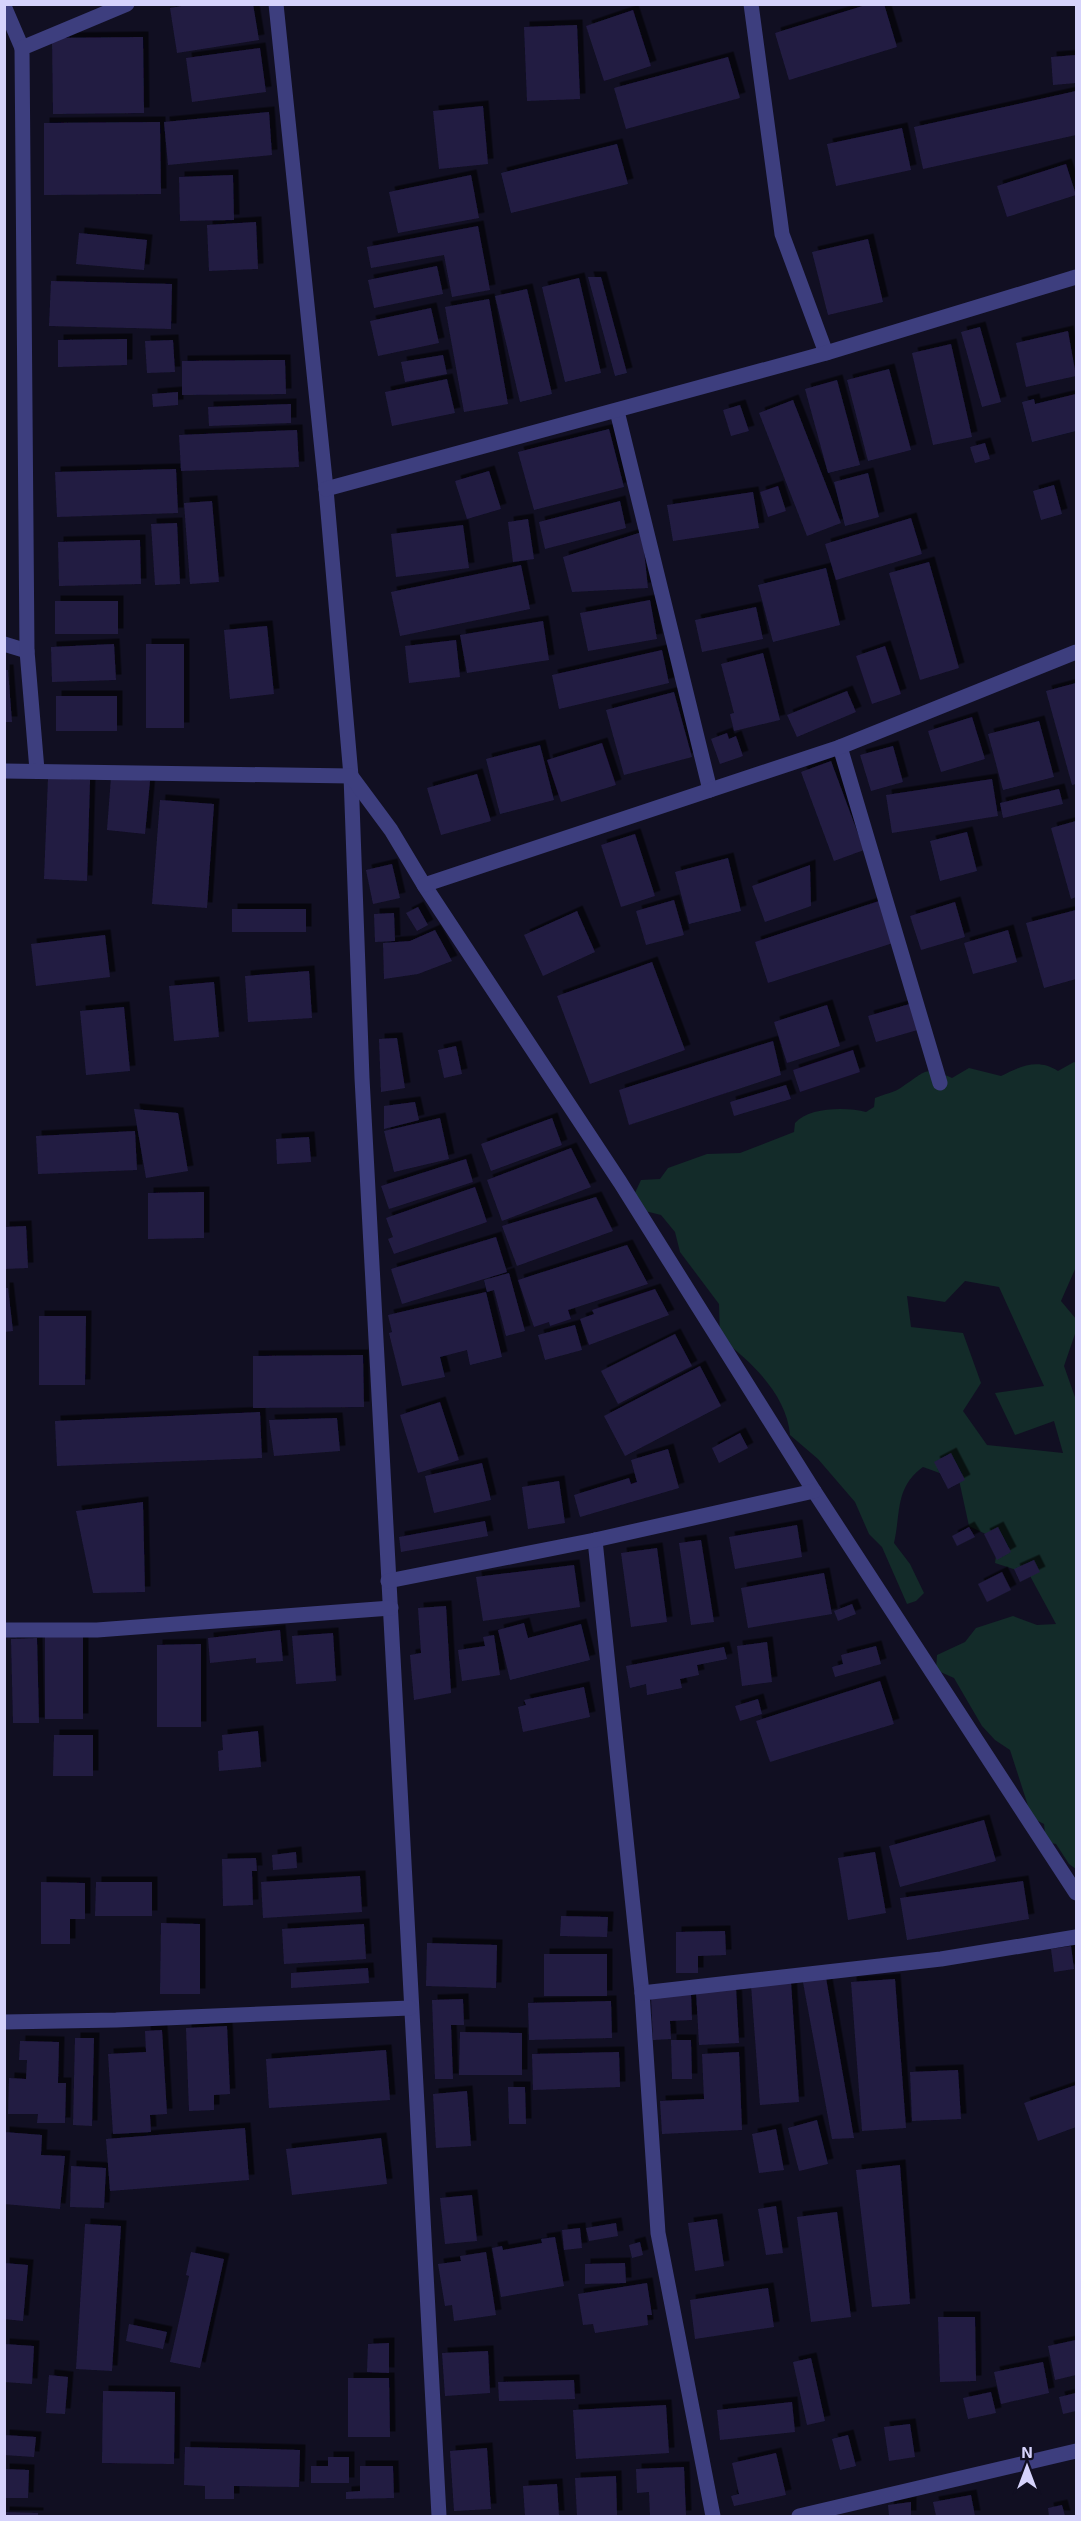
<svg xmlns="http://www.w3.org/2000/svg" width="1081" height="2521" font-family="'Exo 2',sans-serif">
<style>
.green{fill:#132b29;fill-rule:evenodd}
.building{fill:#221c42;filter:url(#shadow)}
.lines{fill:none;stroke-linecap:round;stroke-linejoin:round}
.minor{stroke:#3d3e7e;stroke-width:15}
</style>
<defs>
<filter id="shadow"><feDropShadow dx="5.5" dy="-5.5" stdDeviation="0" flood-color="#0009"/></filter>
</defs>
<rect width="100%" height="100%" fill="#110f22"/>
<!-- green -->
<path class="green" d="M1074,1062l2,1v204l-15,34 15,18v12l-12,35 12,34v469l-7,-5 -13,-20 -10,-2 -2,-18 -12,-6 -22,-68 -15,-10 -13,-14 -28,-48 -18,-8 1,-15 28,-13 11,-14 37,-12 24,9 19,-1 -27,-50 -34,-11 3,-23 -29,-14 -10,-46 -36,-13c-28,20 -22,45 -29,76l16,21 14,29 -8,8 -9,3 -25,-57 -13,-13 -14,-32 -37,-43 -28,-24c-3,-40 -39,-74 -70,-97l-1,-34 -39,-52 -5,-20 -14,-17 -20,-5 -8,-13 8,-17 19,-1 8,-11 39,-14 33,-1 54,-21 1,-9c14,-16 52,-16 71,-11l8,-5 1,-9c9,-4 19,-5 27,-11 25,-16 21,-21 50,-9l17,-10 32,8c20,-10 37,-18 57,-5zM965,1281l34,6 45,99 -49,7 20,42 39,-14 9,32 -76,-8 -24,-34 18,-28 -18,-50 -52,-6 -4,-31 38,6z"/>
<!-- building -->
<g class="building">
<polygon points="193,4 253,4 259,40 177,53 170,8"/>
<polygon points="869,4 884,4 897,47 789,80 775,33"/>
<polygon points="633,10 651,66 604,81 586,26"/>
<polygon points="577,25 580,99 527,101 524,27"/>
<polygon points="143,37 144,113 53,114 52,38"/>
<polygon points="260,48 266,92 192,102 186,58"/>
<polygon points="1076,55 1076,83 1053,85 1051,57"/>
<polygon points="728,57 740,98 626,129 614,88"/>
<polygon points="1076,91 1076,135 923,169 914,127"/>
<polygon points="483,106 488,164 439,169 433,111"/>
<polygon points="269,112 272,155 168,165 164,122"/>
<polygon points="160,122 161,194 44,195 44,123"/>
<polygon points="902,128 911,170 836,186 827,144"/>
<polygon points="617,144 628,184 511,213 501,173"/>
<polygon points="1066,164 1076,195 1007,217 997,186"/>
<polygon points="233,175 234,220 180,221 179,177"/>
<polygon points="471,175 479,218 398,233 389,192"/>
<polygon points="256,222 258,269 209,271 207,225"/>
<polygon points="478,226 490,290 452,297 444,255 371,268 367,247"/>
<polygon points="79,233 147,240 144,270 76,264"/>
<polygon points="868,239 883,302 828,315 812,252"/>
<polygon points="437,266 443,294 374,308 368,280"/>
<polygon points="588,277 601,277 627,373 615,376"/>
<polygon points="579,278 601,373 565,382 542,287"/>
<polygon points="51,281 172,284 171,329 49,326"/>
<polygon points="527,289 552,394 520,402 495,296"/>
<polygon points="489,299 508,404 464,412 445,307"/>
<polygon points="431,308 439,343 378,356 370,321"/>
<polygon points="980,327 1001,402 982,407 961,332"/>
<polygon points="1068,331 1076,376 1026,387 1016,343"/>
<polygon points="127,339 127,365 58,367 58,340"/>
<polygon points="173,340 175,372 147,373 145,341"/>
<polygon points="951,344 972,437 933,445 912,353"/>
<polygon points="443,355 447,374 405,382 401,362"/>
<polygon points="285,360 286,394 182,395 182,361"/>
<polygon points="889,369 911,450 868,461 847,380"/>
<polygon points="447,379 455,413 392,426 385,392"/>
<polygon points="837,380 860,465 828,473 805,389"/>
<polygon points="178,392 178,405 153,407 152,394"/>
<polygon points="1076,394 1076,431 1032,442 1022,402 1034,399 1035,404"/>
<polygon points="793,400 841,523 807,536 759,413"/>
<polygon points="291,404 291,423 209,426 208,407"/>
<polygon points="740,405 749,431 731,436 723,410"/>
<polygon points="609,429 624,487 534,510 518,452"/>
<polygon points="297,430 299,467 181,471 179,435"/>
<polygon points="985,443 990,459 975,463 970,447"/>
<polygon points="176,469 178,513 57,517 55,472"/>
<polygon points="489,471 501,509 467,519 455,481"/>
<polygon points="868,473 879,517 845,526 834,482"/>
<polygon points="1054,485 1062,514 1041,520 1033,491"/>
<polygon points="778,486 786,511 768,517 760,492"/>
<polygon points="753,492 759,528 673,541 667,505"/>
<polygon points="212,501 219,582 190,584 184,503"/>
<polygon points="620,501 626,528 545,549 539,522"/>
<polygon points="911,518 922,554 836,580 825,544"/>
<polygon points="528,519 534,559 513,562 508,522"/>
<polygon points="177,523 180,584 155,585 151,524"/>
<polygon points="463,525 469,568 396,577 391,534"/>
<polygon points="642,532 648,588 572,592 563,557"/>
<polygon points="140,540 141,584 59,586 58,542"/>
<polygon points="929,562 959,668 920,680 889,573"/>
<polygon points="521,565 530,609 400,636 391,592"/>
<polygon points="826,568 840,625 773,642 758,585"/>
<polygon points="650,600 657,639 588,651 580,613"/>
<rect x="55" y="601" width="63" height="33"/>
<polygon points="756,607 763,639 702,652 695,620"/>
<polygon points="543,621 549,660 467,673 460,635"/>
<polygon points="267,626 274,694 230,699 224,630"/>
<polygon points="456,640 460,677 409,683 405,646"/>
<polygon points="114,644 116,680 52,682 51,647"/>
<rect x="146" y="644" width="38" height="84"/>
<polygon points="885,646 901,694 872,704 856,656"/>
<polygon points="662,650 669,683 559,709 552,675"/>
<polygon points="763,653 780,720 734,731 730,714 734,713 721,664"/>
<polygon points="4,670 8,670 12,722 4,722"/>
<polygon points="1076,683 1076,784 1072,785 1046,691"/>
<polygon points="847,691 856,712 797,737 787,715"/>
<polygon points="674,692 692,757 624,775 606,710"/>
<rect x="56" y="696" width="61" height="35"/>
<polygon points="972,717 985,759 941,772 928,731"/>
<polygon points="1039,721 1054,777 1003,790 988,734"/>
<polygon points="727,733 729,739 736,736 743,756 720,764 711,739"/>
<polygon points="602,743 616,785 561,802 547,760"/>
<polygon points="540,745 554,800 500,814 486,759"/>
<polygon points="893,746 903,782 871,791 860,755"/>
<polygon points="831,761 864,850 834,861 801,772"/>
<polygon points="477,774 491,821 441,835 427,788"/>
<polygon points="111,777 150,781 145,834 107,830"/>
<polygon points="48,778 90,780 87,881 44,879"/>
<polygon points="992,779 998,816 892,833 886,795"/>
<polygon points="1059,789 1063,804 1003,818 1000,803"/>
<polygon points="160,800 214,804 207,908 152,904"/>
<polygon points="1076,821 1076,897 1071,899 1051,828"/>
<polygon points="967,832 977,871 940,881 930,841"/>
<polygon points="635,834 655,896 621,907 601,845"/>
<polygon points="728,858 741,911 689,924 675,872"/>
<polygon points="392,864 400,898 373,904 366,870"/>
<polygon points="810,865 811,906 765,922 752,886"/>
<polygon points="674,900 684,935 646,945 636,911"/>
<polygon points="879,901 893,943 768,983 755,942"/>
<polygon points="955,902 965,937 921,950 910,916"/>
<polygon points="418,907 428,925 417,931 406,913"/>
<rect x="232" y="909" width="74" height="23"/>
<polygon points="1076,910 1076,979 1044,988 1026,923"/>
<polygon points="577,911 595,952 543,976 524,935"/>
<polygon points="394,913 395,941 375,942 374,914"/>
<polygon points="435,930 452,961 418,974 384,979 383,943 410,941"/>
<polygon points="1008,930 1017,962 973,974 964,943"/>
<polygon points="105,935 110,977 36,986 31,944"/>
<polygon points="652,962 685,1050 590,1084 557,996"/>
<polygon points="309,971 312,1018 248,1022 245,976"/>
<polygon points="214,982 219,1037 174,1041 169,986"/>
<polygon points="913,1003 921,1029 876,1042 868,1016"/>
<polygon points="827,1005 840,1046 787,1063 774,1022"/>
<polygon points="124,1007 130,1071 86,1075 80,1011"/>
<polygon points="397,1038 405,1088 381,1092 379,1039"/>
<polygon points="773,1041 781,1075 629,1125 619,1090"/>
<polygon points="456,1046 462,1074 444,1078 438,1050"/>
<polygon points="853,1050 860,1072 800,1092 793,1070"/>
<polygon points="786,1085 791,1099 734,1116 730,1102"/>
<polygon points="415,1102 419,1120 384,1129 384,1106"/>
<polygon points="134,1109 178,1113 188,1171 146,1178"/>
<polygon points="440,1118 449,1159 394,1172 384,1131"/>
<polygon points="552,1118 562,1145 491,1171 481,1144"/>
<polygon points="135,1131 137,1170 38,1174 36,1136"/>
<polygon points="309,1137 311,1162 277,1164 276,1139"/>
<polygon points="571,1148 591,1187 502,1221 487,1180"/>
<polygon points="466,1159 473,1182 389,1209 381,1186"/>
<polygon points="475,1187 487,1222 394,1254 388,1239 393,1237 386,1218"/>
<polygon points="204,1192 204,1238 148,1239 148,1193"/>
<polygon points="596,1197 613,1231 517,1266 502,1226"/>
<polygon points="26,1226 28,1268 4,1269 4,1227"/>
<polygon points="496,1237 507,1272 402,1304 391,1269"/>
<polygon points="627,1245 648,1284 568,1310 571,1319 550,1326 549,1322 534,1327 518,1280"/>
<polygon points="509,1273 525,1331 506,1336 494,1290 487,1292 484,1280"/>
<polygon points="4,1288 8,1288 13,1331 4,1332"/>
<polygon points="655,1289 669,1315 589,1345 580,1319 594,1314 592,1310"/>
<polygon points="486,1292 502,1357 470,1365 467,1350 440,1357 445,1377 402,1386 389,1333 392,1332 388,1315"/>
<polygon points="39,1316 86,1316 85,1385 39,1385"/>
<polygon points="575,1325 582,1350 545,1360 538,1335"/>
<polygon points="675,1334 692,1366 618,1404 601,1371"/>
<polygon points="363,1355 364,1407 253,1408 253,1356"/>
<polygon points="700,1366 721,1406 625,1456 604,1416"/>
<polygon points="440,1402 459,1460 418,1473 400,1415"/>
<polygon points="260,1412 262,1458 57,1466 55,1421"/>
<polygon points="337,1418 340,1451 274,1456 269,1420"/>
<polygon points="740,1433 748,1448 719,1463 712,1448"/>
<polygon points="668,1449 679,1488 580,1517 574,1495 629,1478 631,1484 637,1482 631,1460"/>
<polygon points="951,1453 965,1480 948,1489 934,1462"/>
<polygon points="482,1463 491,1500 434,1513 425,1476"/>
<polygon points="559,1481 565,1523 528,1529 522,1487"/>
<polygon points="143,1502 145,1592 93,1593 76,1511"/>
<polygon points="485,1521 488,1536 401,1552 399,1537"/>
<polygon points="797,1525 802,1557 735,1569 729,1537"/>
<polygon points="969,1527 975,1537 957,1546 952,1536"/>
<polygon points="998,1527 1011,1552 997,1560 984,1534"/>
<polygon points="701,1540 714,1622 691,1625 679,1543"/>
<polygon points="657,1548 667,1622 631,1627 621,1553"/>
<polygon points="1034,1560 1040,1572 1020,1582 1014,1569"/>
<polygon points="574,1565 580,1607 483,1621 476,1577"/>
<polygon points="1002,1572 1011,1590 987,1602 978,1584"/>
<polygon points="824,1573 832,1614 748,1628 741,1588"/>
<polygon points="852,1604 856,1614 838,1621 834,1611"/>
<polygon points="446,1606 451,1693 414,1700 410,1655 421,1653 418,1608"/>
<polygon points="524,1623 528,1638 581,1624 590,1660 510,1680 498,1630"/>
<polygon points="280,1630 283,1661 256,1663 256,1658 210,1663 208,1638"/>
<polygon points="333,1633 336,1681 296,1684 292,1636"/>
<polygon points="494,1635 500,1675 462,1681 458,1650 485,1646 483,1637"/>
<rect x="45" y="1637" width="38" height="82"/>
<polygon points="37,1638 39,1723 13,1723 11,1639"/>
<polygon points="767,1642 772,1682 742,1686 737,1646"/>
<polygon points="201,1644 201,1727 157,1727 157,1645"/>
<polygon points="876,1646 881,1664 835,1677 832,1667 843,1664 841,1655"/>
<polygon points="724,1647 727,1659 697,1665 699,1675 680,1679 682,1688 647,1695 646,1684 630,1688 626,1666"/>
<polygon points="880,1681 894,1724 770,1762 756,1721"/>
<polygon points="584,1687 590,1717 523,1732 518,1707 526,1705 524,1700"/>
<polygon points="758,1699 762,1714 740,1721 735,1706"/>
<polygon points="258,1731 261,1767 219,1771 218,1751 223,1750 222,1735"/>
<polygon points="54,1735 93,1735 93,1776 53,1776"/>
<polygon points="984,1820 996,1861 900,1887 889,1846"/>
<polygon points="296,1852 297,1868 273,1870 272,1855"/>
<polygon points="875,1852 886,1913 848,1920 838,1858"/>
<polygon points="256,1858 257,1871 252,1871 253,1905 223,1906 222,1859"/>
<polygon points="360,1876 362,1912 263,1918 261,1882"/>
<polygon points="1023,1881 1029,1919 907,1940 900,1898"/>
<polygon points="41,1882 85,1883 85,1919 70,1919 70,1944 41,1944"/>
<polygon points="96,1882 152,1882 152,1916 95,1916"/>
<polygon points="561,1916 608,1917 607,1937 560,1936"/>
<polygon points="161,1923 200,1924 200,1994 160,1994"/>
<polygon points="364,1924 366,1959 284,1964 282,1929"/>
<polygon points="725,1931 726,1955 698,1956 698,1973 676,1973 676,1932"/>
<polygon points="427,1943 497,1945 496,1988 426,1986"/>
<polygon points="1071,1946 1074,1969 1054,1972 1051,1949"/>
<rect x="544" y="1954" width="63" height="42"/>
<polygon points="368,1968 369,1983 291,1988 291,1973"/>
<polygon points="802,1977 826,1978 854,2138 832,2139"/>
<polygon points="895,1979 906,2128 862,2131 851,1982"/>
<polygon points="791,1982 799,2102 760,2105 751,1985"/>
<polygon points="736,1988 739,2043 699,2045 696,1990"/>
<polygon points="691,1993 692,2020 670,2021 671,2039 653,2040 651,1995"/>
<polygon points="463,1999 464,2025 451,2025 453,2079 435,2079 432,2000"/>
<polygon points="611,2001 612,2038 529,2040 528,2003"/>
<polygon points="227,2026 230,2094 214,2095 214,2110 189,2111 186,2028"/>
<polygon points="162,2030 167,2114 150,2115 151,2132 113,2134 108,2054 146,2052 145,2031"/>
<polygon points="460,2032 522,2033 522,2075 459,2075"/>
<polygon points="75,2038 94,2038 92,2126 73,2125"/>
<polygon points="671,2040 691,2040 692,2079 672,2079"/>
<polygon points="20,2041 59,2042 58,2083 66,2083 65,2123 37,2123 38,2114 8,2114 9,2078 26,2079 27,2060 19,2060"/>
<polygon points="386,2050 390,2100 269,2108 266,2059"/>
<polygon points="619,2052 620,2087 533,2090 532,2054"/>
<polygon points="739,2052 742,2130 662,2134 660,2101 704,2099 702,2054"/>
<polygon points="958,2070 961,2119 912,2121 910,2072"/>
<polygon points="1076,2085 1076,2127 1038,2141 1024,2103"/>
<polygon points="508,2087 525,2087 526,2124 509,2124"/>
<polygon points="467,2091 471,2146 436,2148 433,2094"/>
<polygon points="817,2120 828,2164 799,2171 788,2128"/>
<polygon points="245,2128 249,2180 110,2191 106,2139"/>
<polygon points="776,2129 784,2170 759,2173 752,2134"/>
<polygon points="4,2132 42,2135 41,2155 65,2156 60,2209 4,2204"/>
<polygon points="381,2138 387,2184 292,2195 286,2149"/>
<polygon points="900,2165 910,2304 872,2307 856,2170"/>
<polygon points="71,2166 106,2168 104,2208 70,2207"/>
<polygon points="472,2195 477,2241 445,2244 440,2198"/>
<polygon points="776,2206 783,2253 766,2255 758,2209"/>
<polygon points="837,2212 851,2317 811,2322 797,2217"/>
<polygon points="717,2219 724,2266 695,2271 688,2223"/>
<polygon points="616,2223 618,2236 589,2241 586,2228"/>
<polygon points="85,2224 121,2226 112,2371 76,2369"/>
<polygon points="580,2228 582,2248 564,2250 562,2230"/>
<polygon points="555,2237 564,2286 501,2297 492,2248 502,2246 503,2250 542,2243 541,2239"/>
<polygon points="640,2242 643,2255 632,2258 629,2245"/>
<polygon points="191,2252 224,2259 200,2368 170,2362 189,2276 186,2275"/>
<polygon points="486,2252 496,2315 454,2321 452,2305 445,2306 438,2264 461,2261 460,2256"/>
<polygon points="4,2263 28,2265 23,2321 4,2319"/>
<polygon points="625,2263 626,2283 585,2284 585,2264"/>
<polygon points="647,2283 652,2315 647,2315 648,2325 595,2333 593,2324 583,2325 578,2294"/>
<polygon points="768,2288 774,2327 695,2339 690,2300"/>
<polygon points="938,2317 975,2317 976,2381 940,2382"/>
<polygon points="129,2324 167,2332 163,2349 126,2341"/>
<polygon points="1076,2340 1076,2375 1055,2380 1048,2346"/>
<polygon points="389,2343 389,2373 367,2372 368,2344"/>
<polygon points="4,2344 34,2346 32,2384 4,2382"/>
<polygon points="488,2351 490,2393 445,2396 442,2353"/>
<polygon points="811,2358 825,2421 807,2425 793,2362"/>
<polygon points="1043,2362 1049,2393 1001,2404 994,2372"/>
<polygon points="49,2375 68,2377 65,2414 46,2413"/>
<polygon points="348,2378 389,2378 390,2437 348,2437"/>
<polygon points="574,2380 575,2399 499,2401 498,2382"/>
<polygon points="103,2391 175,2392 174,2464 102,2463"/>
<polygon points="991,2392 996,2413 968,2419 963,2398"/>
<polygon points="1076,2393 1076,2411 1063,2414 1059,2397"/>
<polygon points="792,2402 795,2432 720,2440 717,2410"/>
<polygon points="666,2405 669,2453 576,2459 573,2410"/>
<polygon points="910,2424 915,2457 889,2461 884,2427"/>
<polygon points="4,2435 36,2437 34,2457 4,2455"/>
<polygon points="848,2435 856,2466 840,2470 832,2439"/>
<polygon points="185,2447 300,2450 299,2487 234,2486 234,2499 205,2499 205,2486 184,2485"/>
<polygon points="487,2448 491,2509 454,2511 450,2451"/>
<polygon points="776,2453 786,2495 734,2506 731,2496 739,2494 732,2463"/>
<polygon points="328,2457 349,2457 349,2483 311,2483 311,2466 328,2466"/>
<polygon points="360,2466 393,2466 394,2498 346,2499 346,2492 360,2491"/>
<polygon points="684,2467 686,2516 650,2516 649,2492 637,2493 636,2469"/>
<polygon points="4,2469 29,2470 28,2498 4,2498"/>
<polygon points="616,2476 617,2516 577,2516 575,2478"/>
<polygon points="557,2484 559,2516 525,2516 523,2486"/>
<polygon points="971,2495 975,2516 936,2516 933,2502"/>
<polygon points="911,2502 911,2516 889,2516 888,2505"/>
<polygon points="1062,2505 1065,2516 1049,2516 1048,2508"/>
<polygon points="4,2512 38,2513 38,2516 4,2516"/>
</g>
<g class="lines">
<!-- minor -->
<g class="minor">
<polyline points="276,4 326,489 351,776 362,1078 439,2516"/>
<polyline points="751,4 782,234 826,353"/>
<polyline points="4,6 22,48"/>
<polyline points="617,411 710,790"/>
<polyline points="326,489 826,353 1076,277"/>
<polyline points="4,644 27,651"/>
<polyline points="840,747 940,1083"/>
<polyline points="37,770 27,651 22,48 127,4"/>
<polyline points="4,771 351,776 391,830 424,885 620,1182 814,1491 1076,1893"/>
<polyline points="424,885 840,747 1076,652"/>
<polyline points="595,1540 642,1993 658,2233 713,2516"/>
<polyline points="388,1581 595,1540 814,1491"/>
<polyline points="4,1630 97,1630 391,1608"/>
<polyline points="642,1993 941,1959 1076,1937"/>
<polyline points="4,2022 116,2020 410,2008"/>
<polyline points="799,2516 1076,2451"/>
</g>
</g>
<!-- border -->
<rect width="1081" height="2521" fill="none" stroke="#d6d3fc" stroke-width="12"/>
<!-- north arrow -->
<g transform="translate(1027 2467)" stroke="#110f22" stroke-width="4.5" paint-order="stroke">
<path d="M0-4.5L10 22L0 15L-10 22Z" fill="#d6d3fc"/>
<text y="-9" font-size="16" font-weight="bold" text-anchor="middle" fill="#d6d3fc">N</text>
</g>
</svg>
